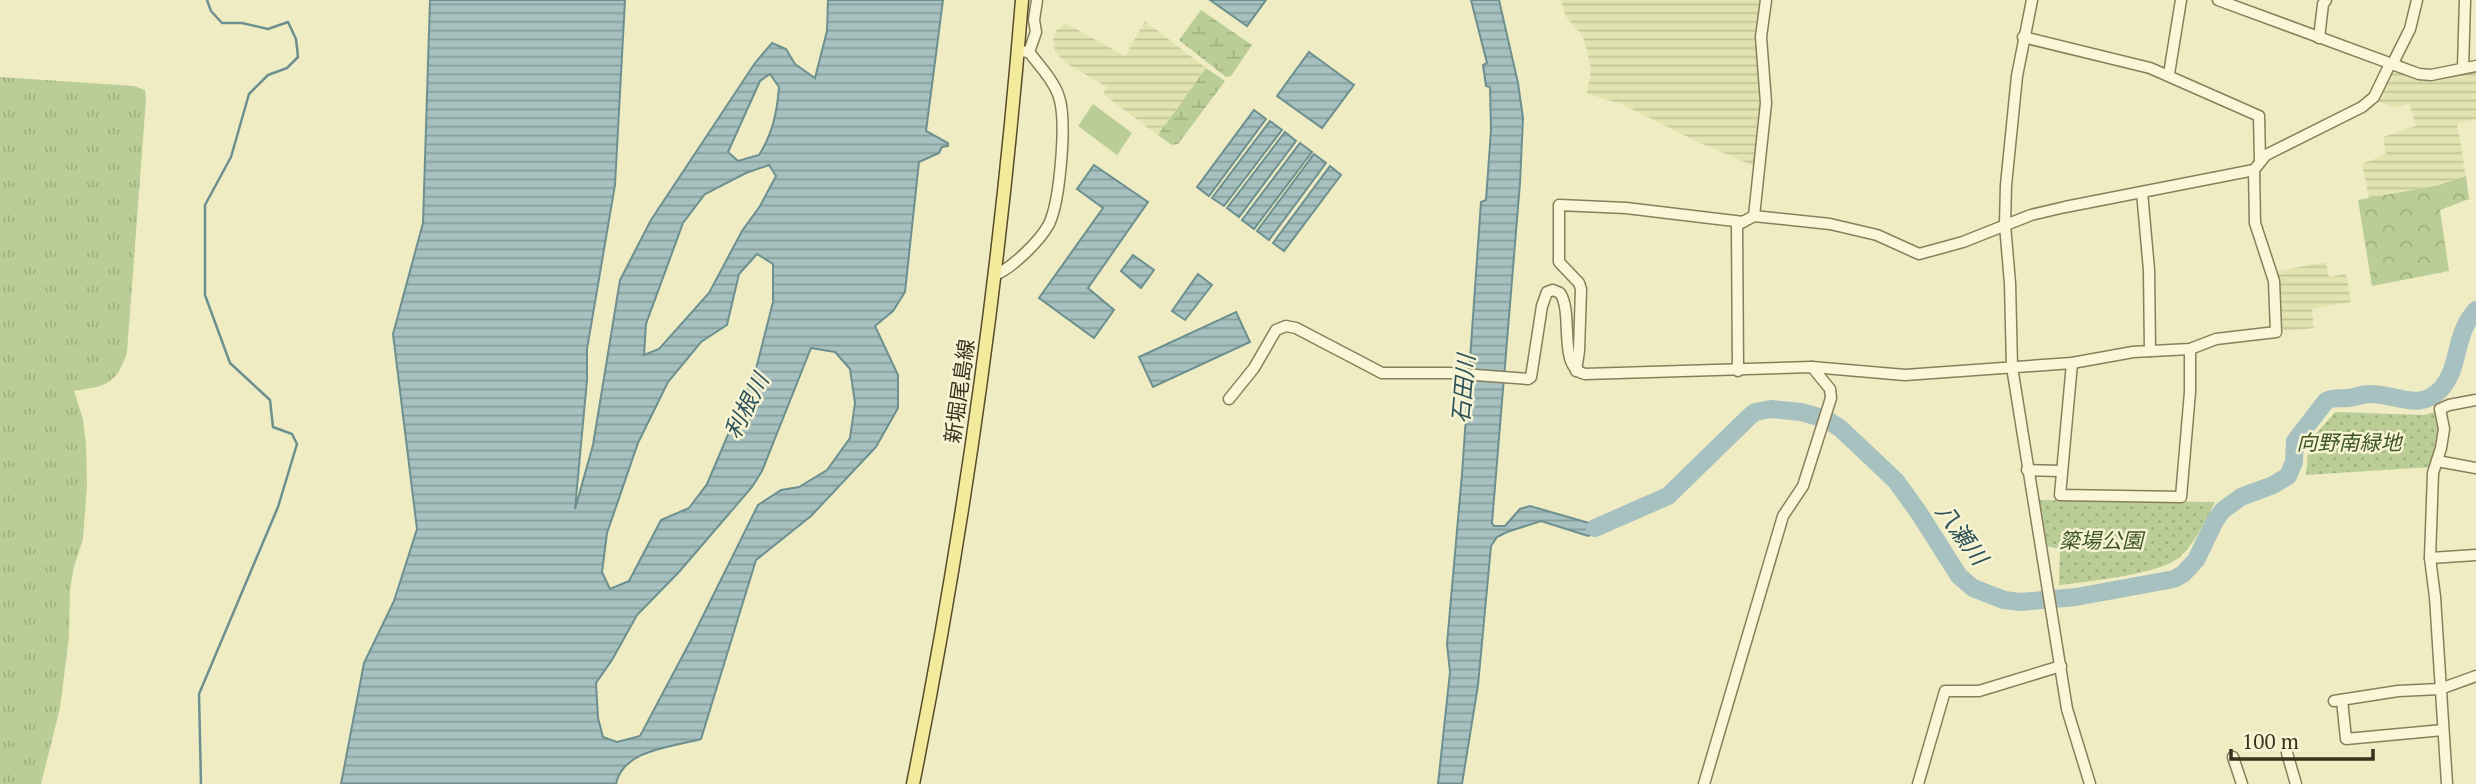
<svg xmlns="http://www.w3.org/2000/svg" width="2476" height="784" font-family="'PT Serif','Noto Sans JP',serif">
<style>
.farmland{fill:url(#farmland-rules)}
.grass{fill:url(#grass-tufts)}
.forest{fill:url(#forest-crowns)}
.wetland{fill:url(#wetland-marsh)}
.park{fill:url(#park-dots)}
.garden{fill:#bacd97}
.water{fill:url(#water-rules);stroke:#6c908f;stroke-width:2;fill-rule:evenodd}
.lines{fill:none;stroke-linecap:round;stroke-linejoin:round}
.stream{stroke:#6c908f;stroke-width:2.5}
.river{stroke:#a6c1c0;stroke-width:18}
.minor-casing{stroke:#897e5a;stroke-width:13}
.major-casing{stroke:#574b2e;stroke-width:15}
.minor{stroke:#f9f7d7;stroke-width:10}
.major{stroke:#f2eb9b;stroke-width:12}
.labels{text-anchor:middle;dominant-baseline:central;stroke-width:5;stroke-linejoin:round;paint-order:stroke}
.street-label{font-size:21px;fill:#39311e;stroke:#f6f4d3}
.park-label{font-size:21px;font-style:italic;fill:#3e5624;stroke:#f6f4d3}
.water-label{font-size:23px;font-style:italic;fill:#2d5159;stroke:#f6f4d3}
</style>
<defs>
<pattern id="farmland-rules" width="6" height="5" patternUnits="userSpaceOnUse" patternTransform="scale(1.75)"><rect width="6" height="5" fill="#e1e4b1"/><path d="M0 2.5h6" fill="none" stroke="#c2c498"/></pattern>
<pattern id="grass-tufts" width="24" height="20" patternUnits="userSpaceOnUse" patternTransform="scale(1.75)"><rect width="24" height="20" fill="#bacd97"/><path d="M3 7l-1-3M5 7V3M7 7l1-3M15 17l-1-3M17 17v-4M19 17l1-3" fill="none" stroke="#a1b082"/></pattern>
<pattern id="forest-crowns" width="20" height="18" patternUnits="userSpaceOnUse" patternTransform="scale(1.75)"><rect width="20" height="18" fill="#bacd97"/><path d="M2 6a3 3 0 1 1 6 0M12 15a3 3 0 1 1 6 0" fill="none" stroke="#a1b082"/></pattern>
<pattern id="wetland-marsh" width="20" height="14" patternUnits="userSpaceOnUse" patternTransform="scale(1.75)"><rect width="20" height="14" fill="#bacd97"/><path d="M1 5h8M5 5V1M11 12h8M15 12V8" fill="none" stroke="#a1b082"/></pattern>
<pattern id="park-dots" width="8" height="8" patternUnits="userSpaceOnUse" patternTransform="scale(1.75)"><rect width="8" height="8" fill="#bacd97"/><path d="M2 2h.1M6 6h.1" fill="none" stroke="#a1b082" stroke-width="1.8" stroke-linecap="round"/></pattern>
<pattern id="water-rules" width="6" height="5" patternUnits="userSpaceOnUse" patternTransform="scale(1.75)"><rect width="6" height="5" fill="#a6c1c0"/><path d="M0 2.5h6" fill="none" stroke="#889d9b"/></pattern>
</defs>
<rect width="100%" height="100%" fill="#efecc4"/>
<!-- farmland -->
<g class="farmland">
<polygon points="1561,0 1762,0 1763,102 1756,167 1692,139 1622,104 1587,94 1591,69 1586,47 1582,35 1566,17"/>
<polygon points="1145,21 1206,68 1158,135 1103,94 1107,87 1066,63 1055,52 1053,40 1056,31 1065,23 1125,56"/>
<polygon points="2394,70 2413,79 2430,82 2476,72 2476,119 2457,123 2466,176 2439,185 2369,198 2362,164 2386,154 2383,137 2416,126 2409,104 2394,108 2377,101 2390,71"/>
<polygon points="2326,262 2329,277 2346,274 2351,302 2312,309 2314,328 2285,331 2282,328 2278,271"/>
</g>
<!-- grass -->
<path class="grass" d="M0,77l134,9 11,4 1,9 -19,253c-10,33 -22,34 -53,39l9,28 3,25 1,40 -4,55 -9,28 -4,22 -1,48 -9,71 -19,76h-41z"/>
<!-- forest -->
<polygon class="forest" points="2466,176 2469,199 2440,210 2449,271 2372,286 2358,200 2439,185"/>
<!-- wetland -->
<g class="wetland">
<polygon points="1201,10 1252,45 1231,76 1226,77 1179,40"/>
<polygon points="1206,68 1225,81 1178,144 1172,145 1158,135"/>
</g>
<!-- park -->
<g class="park">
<polygon points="2438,411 2439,440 2432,467 2306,475 2309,442 2335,412 2424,415"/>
<path d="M2038,500l177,2c-10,19 -19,40 -35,55 -19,17 -94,25 -121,28l1,-36 -14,-3z"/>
</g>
<!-- garden -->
<polygon class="garden" points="1093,104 1132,133 1117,155 1078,126"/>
<!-- water -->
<g class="water">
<path d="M430,0h195l-10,185 -28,164v31l-12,129 18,-64 27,-165 31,-60 104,-157 17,-20 14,6 9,15 20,14 12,-47 1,-31h115l-17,131 22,12v3l-6,1 -3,6 -20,9 -14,130 -12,19 -18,15 23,49v33l-22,39 -65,69 -55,44 -55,179c-28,8 -78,10 -85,45h-275l23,-121 30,-62 23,-72 -24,-195 30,-111zM770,74l9,13c-2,25 -6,46 -20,68l-21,6 -10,-9 32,-71zM769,165l7,11 -16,30 -18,25 -33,62 -50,56 -15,6 2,-31 37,-101 22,-29 41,-21zM757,254l16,10v38l-17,67 -49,115 -18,24 -28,12 -32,61 -19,8 -8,-17 5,-39 31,-90 30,-61 33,-40 26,-17 12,-51zM811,348l24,4 15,17 5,34 -5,35 -23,32 -28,17 -18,3 -23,15 -67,135 -51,96 -23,6 -14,-5 -5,-19 -2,-35 16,-23 25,-45 42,-43 73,-85 10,-16z"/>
<polygon points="1210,0 1266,0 1247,26"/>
<polygon points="1471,0 1499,0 1518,83 1523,118 1520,183 1492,523 1494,526 1505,526 1520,509 1530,506 1589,523 1604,519 1626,519 1588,536 1541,521 1507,532 1497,537 1491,546 1478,685 1462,784 1438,784 1450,672 1447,644 1462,474 1481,202 1486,200 1491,130 1490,87 1486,86 1483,65 1487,63"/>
<polygon points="1309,52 1354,85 1322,128 1277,96"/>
<polygon points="1254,110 1266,119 1209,196 1197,187"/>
<polygon points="1270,121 1282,130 1224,206 1212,198"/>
<polygon points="1285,132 1296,141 1239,217 1227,208"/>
<polygon points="1300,143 1312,152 1254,229 1242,220"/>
<polygon points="1314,154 1326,163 1269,240 1257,231"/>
<polygon points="1094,165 1148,202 1088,288 1114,310 1094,338 1039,298 1103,208 1077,189"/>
<polygon points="1330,166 1341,175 1284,251 1273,243"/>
<polygon points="1133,255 1154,270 1141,288 1121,271"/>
<polygon points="1198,274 1212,285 1185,320 1172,311"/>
<polygon points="1236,312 1250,342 1153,387 1139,357"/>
</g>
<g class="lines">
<!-- stream -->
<polyline class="stream" points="201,784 199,694 278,507 297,444 292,434 273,427 270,400 230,363 205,295 205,205 231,157 249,94 268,75 287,68 298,57 296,39 288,22 268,29 242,23 222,23 211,11 207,0"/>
<!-- river -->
<path class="river" d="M1595,528l73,-32 81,-79 6,-5 16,-3 30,3 25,7 15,10 55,52 23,32 40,63 14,12 31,12 16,2 56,-5 98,-18 9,-5 13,-14 20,-41 7,-9 18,-13 32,-12 15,-9 6,-14 1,-21 31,-40c7,-4 13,-2 21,-3 7,0 15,-4 22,-4 27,-1 49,19 72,-5 20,-22 12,-54 35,-79"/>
<defs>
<g id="minor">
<polyline points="2032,0 2017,76 2006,185 2005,225 2010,283 2012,367 2067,709 2090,784"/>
<polyline points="2218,0 2419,74 2431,75 2476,66"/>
<polyline points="2023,37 2150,68 2259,116 2260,161"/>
<polyline points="2319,38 2323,4 2326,0"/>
<polyline points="1029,52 1036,32 1034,20 1037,0"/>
<polyline points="2392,65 2410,29 2417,0"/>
<polyline points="2463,68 2465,0"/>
<polyline points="2169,74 2181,0"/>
<polyline points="2142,192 2149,270 2150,351"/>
<polyline points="1754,216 1766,103 1761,37 1766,0"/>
<path d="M995,275c17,-7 45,-34 54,-51 11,-23 18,-103 10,-127 -5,-16 -20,-32 -30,-45l-11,-1"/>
<polyline points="2072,363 2060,495 2181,497 2190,392 2190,349"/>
<polyline points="1576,371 1579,351 1581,289 1579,283 1559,262 1559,205 1626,208 1743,222"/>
<polyline points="1738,371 1737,225 1754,216 1830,224 1877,235 1919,254 1963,242 2031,215 2065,207 2254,170"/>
<path d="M1229,399l25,-31 22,-38 10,-4 10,2 86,45h67l79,6 3,-2 11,-71 5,-14 6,-2 7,3c14,20 -3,75 25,81l227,-7 93,8 167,-12 61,-11 57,-3 26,-10 60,-7 -2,-51 -19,-58 -1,-53 12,-15 96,-48 12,-10 16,-33"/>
<polyline points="2437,461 2476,468"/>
<polyline points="2027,470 2060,471"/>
<polyline points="2430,558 2476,555"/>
<polyline points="2342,700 2346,739 2443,730"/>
<polyline points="2334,701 2398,691 2440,689 2476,676"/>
<polyline points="2287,753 2296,784"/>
<polyline points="2233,757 2242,784"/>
<polyline points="1704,784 1783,516 1803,486 1831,398 1830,389 1812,367"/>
<polyline points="1918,784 1945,691 1979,691 2061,666"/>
<polyline points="2447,784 2435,597 2430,558 2433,473 2441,448 2444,429 2440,409 2449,405 2476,400"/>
</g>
<path id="major" d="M913,784c52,-259 88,-521 109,-784"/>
</defs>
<!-- minor casing -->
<use href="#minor" class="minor-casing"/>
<!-- major casing -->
<use href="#major" class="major-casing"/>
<!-- minor -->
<use href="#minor" class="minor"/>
<!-- major -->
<use href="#major" class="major"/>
</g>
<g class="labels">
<!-- street labels -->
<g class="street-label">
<text transform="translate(959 391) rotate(-82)">新堀尾島線</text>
</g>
<!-- park labels -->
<g class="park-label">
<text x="2349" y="442">向野南緑地</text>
<text x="2101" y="540">簗場公園</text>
</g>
<!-- water labels -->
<g class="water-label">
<text transform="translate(1463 389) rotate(-85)">石田川</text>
<text transform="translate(746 406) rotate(-63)">利根川</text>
<text transform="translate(1962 534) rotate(54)">八瀬川</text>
</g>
</g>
<!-- scale -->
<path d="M2231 749v10h142v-10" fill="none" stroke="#39311e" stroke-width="3.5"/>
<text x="2242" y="749" font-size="21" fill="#39311e" stroke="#f6f4d3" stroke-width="5" paint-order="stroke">100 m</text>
</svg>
